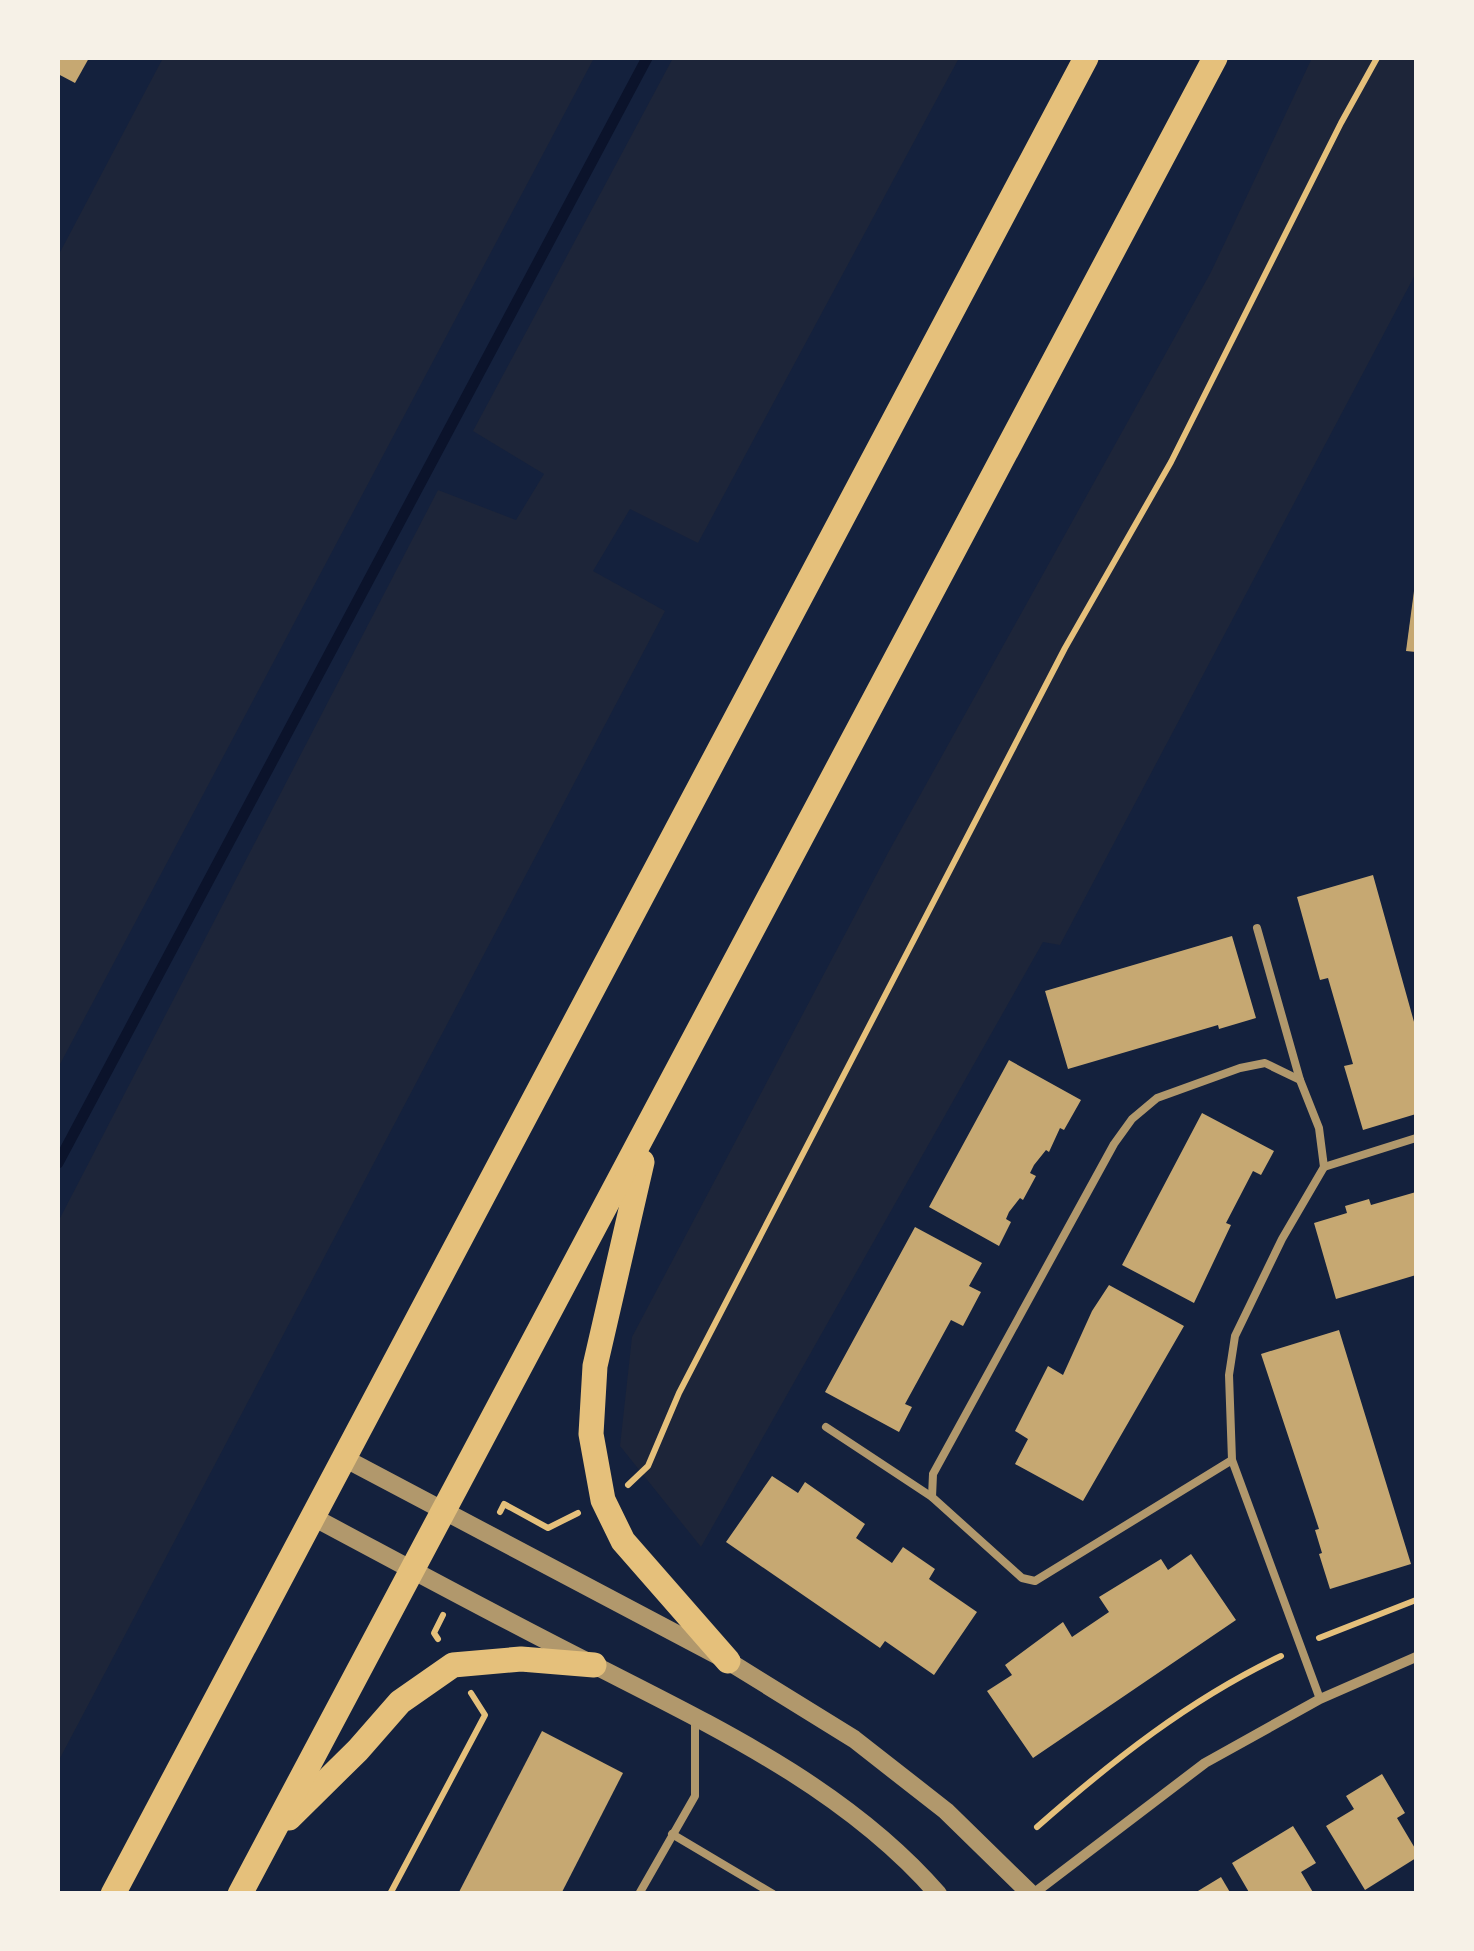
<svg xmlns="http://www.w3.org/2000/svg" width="1474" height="1951" font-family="'Libre Baskerville',serif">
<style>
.green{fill:#1d2539}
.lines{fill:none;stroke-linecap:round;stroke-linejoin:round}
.stream{stroke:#0b132b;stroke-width:11}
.building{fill:#c6a872}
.path{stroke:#e5c07b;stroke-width:6}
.service{stroke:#b1986c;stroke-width:8}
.minor{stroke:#b1986c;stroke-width:10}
.tertiary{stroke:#b1986c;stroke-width:18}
.primary{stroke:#e5c07b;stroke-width:25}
</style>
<rect width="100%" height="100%" fill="#14213d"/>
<!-- green -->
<g class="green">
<polygon points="163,58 594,58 58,1068 58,256"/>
<polygon points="673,58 959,58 698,543 630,509 593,571 665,611 58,1762 58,1222 438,490 516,520 544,474 473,431"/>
<polygon points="1312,58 1416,58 1416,273 1060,945 1043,942 701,1547 620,1446 632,1337 889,851 1211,272"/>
</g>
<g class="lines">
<!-- stream -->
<polyline class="stream" points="58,1163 647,58"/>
</g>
<!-- building -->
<g class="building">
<polygon points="58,58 89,58 75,83 58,74"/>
<polygon points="1414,591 1416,591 1416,652 1406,651"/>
<polygon points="1373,875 1416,1029 1416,1114 1363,1130 1344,1066 1353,1064 1328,978 1320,980 1297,897"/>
<polygon points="1232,936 1256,1018 1219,1029 1218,1025 1068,1069 1045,991"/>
<polygon points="1009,1060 1081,1100 1064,1130 1060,1128 1049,1152 1046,1150 1034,1165 1030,1173 1036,1176 1023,1200 1020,1198 1009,1212 1006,1219 1011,1222 999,1246 929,1207"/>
<polygon points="1202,1113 1274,1151 1261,1175 1253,1171 1226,1223 1231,1225 1194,1303 1122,1265"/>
<polygon points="1416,1192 1416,1275 1336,1299 1314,1223 1347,1213 1345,1206 1369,1199 1371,1205"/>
<polygon points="915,1227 982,1263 969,1286 981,1292 963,1326 951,1320 905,1404 912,1407 899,1432 825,1392"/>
<polygon points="1109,1285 1184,1326 1083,1501 1015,1464 1028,1439 1015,1431 1048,1366 1063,1375 1092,1311"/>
<polygon points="1339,1330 1411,1564 1330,1589 1319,1554 1322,1553 1315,1530 1319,1529 1261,1354"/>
<polygon points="772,1476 798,1493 805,1482 865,1524 856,1538 892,1563 903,1547 935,1569 929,1579 977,1612 934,1675 885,1641 880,1648 726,1542"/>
<polygon points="1191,1554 1236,1620 1033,1758 987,1691 1012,1675 1005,1665 1063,1622 1072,1637 1109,1612 1099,1597 1161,1559 1168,1570"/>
<polygon points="542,1731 623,1773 561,1894 458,1894"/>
<polygon points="1382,1774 1405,1813 1397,1818 1416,1850 1416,1858 1365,1890 1326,1826 1354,1809 1346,1796"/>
<polygon points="1293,1826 1316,1863 1301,1872 1314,1894 1250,1894 1232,1863"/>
<polygon points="1221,1877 1231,1894 1193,1894"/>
</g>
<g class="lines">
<!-- path -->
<g class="path">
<polyline points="628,1485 648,1466 679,1393 1065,648 1171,462 1341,123 1377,58"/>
<polyline points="500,1512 504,1504 548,1528 578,1513"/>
<polyline points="1319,1638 1416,1600"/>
<polyline points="438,1639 434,1633 443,1615"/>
<path d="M1037,1827c75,-66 153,-128 244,-171"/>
<polyline points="390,1894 485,1715 471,1693"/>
</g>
<!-- service -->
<g class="service">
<polyline points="1257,928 1300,1080"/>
<polyline points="1324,1167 1416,1138"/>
<polyline points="826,1427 932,1497"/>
<polyline points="1232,1460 1035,1581 1022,1578 932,1497 933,1474 1114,1144 1132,1119 1157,1098 1240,1068 1265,1063 1300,1080 1319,1128 1324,1167 1282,1239 1235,1336 1229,1375 1232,1460 1320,1699"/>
<polyline points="672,1834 773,1894"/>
<polyline points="639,1894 695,1796 695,1719"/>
</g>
<!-- minor -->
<polyline class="minor" points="1033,1894 1205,1763 1320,1699 1416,1657"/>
<!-- tertiary -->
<g class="tertiary">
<polyline points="344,1458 728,1661 854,1739 946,1811 1031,1894"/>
<path d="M313,1517c92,49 184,99 277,146 123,63 256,125 348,231"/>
</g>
<!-- primary -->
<g class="primary">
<polyline points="642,1162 595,1366 591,1434 603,1500 623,1541 728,1661"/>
<polyline points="289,1818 358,1750 400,1702 453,1665 521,1659 594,1665"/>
<polyline points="113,1894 1086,58"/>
<path d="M240,1894c326,-612 652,-1224 975,-1836"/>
</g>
</g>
<!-- border -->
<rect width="1474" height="1951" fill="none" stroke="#f6f1e7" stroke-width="120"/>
</svg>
